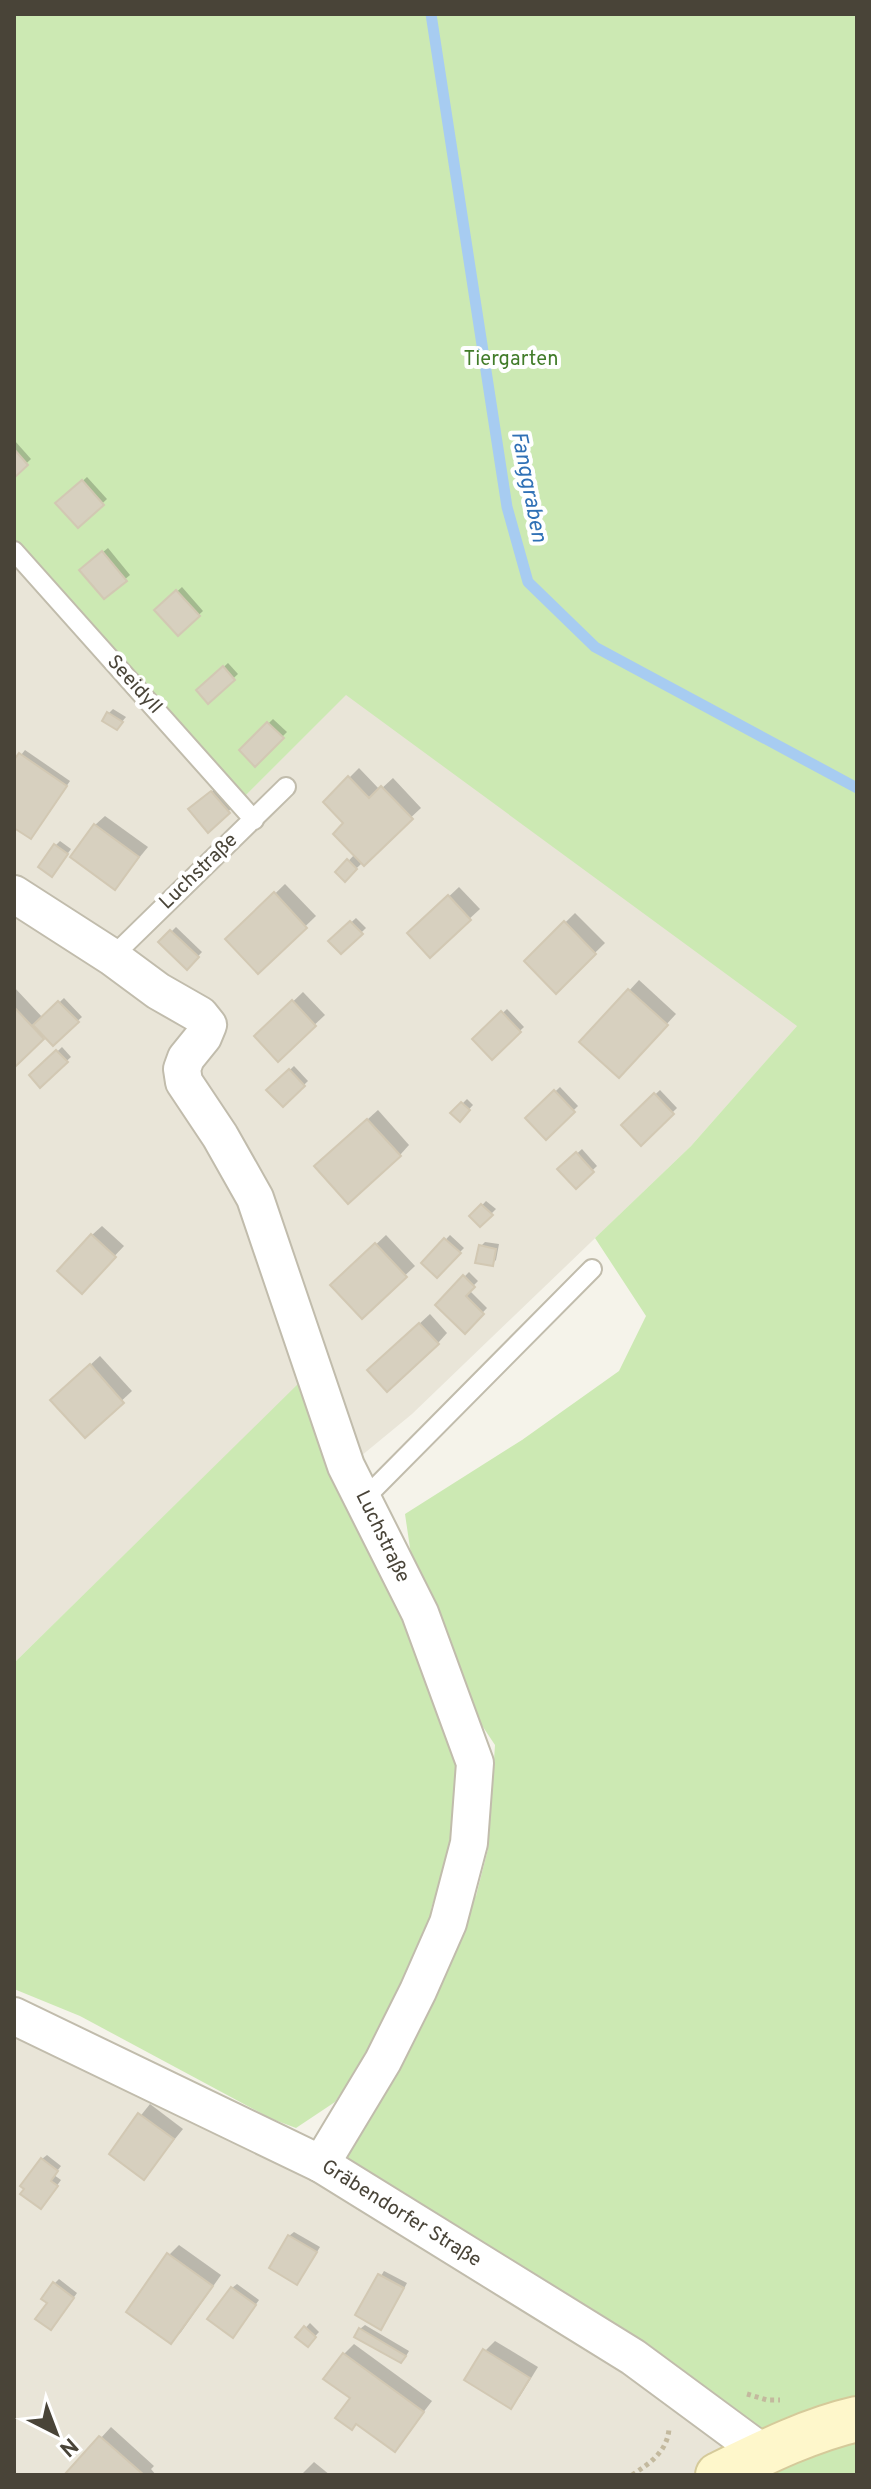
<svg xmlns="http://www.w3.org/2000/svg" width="871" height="2489" font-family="Overpass,sans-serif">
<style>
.residential{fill:#e9e5d8}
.green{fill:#cce9b3}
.shadow{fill:#0003}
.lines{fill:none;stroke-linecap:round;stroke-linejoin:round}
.stream{stroke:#a7ccf1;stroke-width:11}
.building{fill:#d7d0bf;stroke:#d2c8b3;stroke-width:2}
.service-casing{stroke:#c1bcac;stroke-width:22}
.minor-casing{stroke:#c1bcac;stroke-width:40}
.secondary-casing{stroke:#d5ca9a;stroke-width:48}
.path{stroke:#c3b99e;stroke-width:5;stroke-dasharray:4 4;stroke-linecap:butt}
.service{stroke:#fff;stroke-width:18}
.minor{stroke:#fff;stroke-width:36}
.secondary{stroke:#fef7cb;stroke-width:44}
.labels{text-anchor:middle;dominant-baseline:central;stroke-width:8;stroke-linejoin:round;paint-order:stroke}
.park-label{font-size:20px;fill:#427c2a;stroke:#fff}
.street-label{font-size:20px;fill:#494438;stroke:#fff}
.water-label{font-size:22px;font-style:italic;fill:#3071b6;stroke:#fff}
</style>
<rect width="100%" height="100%" fill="#f5f3ea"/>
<!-- residential -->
<g class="residential">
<polygon points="14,566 231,810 358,682 798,1025 691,1146 412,1414 344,1470 300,1383 14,1663"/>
<polygon points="14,2010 326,2165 787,2475 14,2475"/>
</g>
<!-- green -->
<polygon class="green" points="14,14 857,14 857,2475 726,2475 761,2460 321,2164 371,2048 335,2102 296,2128 272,2119 80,2016 14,1989 14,1663 300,1382 344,1470 443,1715 458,1772 454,1838 431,1909 476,1896 488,1849 495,1745 467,1703 415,1582 405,1514 522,1440 619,1371 646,1316 595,1238 691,1146 797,1026 346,695 231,810 14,566"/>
<!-- shadow -->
<g class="shadow">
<polygon points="15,441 31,459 14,475 14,442"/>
<polygon points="87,477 107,499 78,526 58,504"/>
<polygon points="108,548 130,575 104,597 86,566"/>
<polygon points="182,587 203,611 178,634 157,610"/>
<polygon points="228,663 238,674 208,702 198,691"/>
<polygon points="113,709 126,717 121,723 109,713"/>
<polygon points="273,719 287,732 255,764 241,750"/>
<polygon points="25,750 70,781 35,832 14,825 14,764"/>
<polygon points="359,768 380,790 393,778 421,808 345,879 338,872 355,854 346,823 325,802"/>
<polygon points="216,788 233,807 208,830 195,805"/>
<polygon points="105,816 148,847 115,887 95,825"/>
<polygon points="60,841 71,849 52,875 55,846"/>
<polygon points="285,884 316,916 259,971 228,939"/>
<polygon points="459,887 480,909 430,955 410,933"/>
<polygon points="575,913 605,943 556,991 526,961"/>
<polygon points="356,918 366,928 341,952 331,941"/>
<polygon points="176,927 202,952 187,968 161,942"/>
<polygon points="639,980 676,1014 628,1066 582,1042"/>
<polygon points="14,987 43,1018 64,998 82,1017 53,1043 45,1035 14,1065"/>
<polygon points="303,992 325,1015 278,1059 257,1036"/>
<polygon points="507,1009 524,1027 492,1057 475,1039"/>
<polygon points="62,1047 71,1057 40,1085 32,1076"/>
<polygon points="294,1066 308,1081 283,1105 269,1090"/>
<polygon points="560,1087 578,1106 546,1137 528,1118"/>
<polygon points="660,1090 677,1108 641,1143 623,1125"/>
<polygon points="467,1099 473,1105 460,1119 453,1113"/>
<polygon points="378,1110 409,1145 400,1155 326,1157"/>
<polygon points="582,1149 597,1166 576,1186 560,1169"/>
<polygon points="486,1201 496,1209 480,1225 472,1216"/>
<polygon points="102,1226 124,1246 91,1281 92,1235"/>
<polygon points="386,1235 415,1266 362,1316 333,1285"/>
<polygon points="450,1235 464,1248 437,1275 424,1263"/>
<polygon points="485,1242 499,1244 496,1260 492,1264 481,1246"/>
<polygon points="469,1272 478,1281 469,1290 487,1308 465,1331 437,1305"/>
<polygon points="430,1314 447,1333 438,1343 380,1360"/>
<polygon points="100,1356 132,1391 85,1435 63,1390"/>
<polygon points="150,2104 183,2129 144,2177 111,2153"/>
<polygon points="47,2155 61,2166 54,2175 61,2180 45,2202 42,2159"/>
<polygon points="294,2232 320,2247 301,2278 289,2236"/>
<polygon points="179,2245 221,2275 181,2332 171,2342 169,2255"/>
<polygon points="384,2271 407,2283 385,2323 358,2314"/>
<polygon points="59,2279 77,2293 55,2323 49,2302 54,2284"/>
<polygon points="237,2284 259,2300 237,2331 232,2288"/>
<polygon points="310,2323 319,2332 307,2345 298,2336"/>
<polygon points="365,2325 409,2351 406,2356 360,2329"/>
<polygon points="495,2341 538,2367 520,2396 511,2406 485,2351"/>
<polygon points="354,2344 432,2401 395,2449 353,2398 344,2354"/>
<polygon points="111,2427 154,2466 151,2469 156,2475 67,2475"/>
<polygon points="314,2462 330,2475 301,2475"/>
</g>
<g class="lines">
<!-- stream -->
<polyline class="stream" points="431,14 507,507 528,582 595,647 857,788"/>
</g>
<!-- building -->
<g class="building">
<polygon points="14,449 28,465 14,478"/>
<polygon points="82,480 104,505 78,528 55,503"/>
<polygon points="102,551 127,581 104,599 79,570"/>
<polygon points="176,590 200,616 178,636 154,610"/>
<polygon points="223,666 235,680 208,704 196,690"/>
<polygon points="107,712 123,722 117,730 102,721"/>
<polygon points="267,722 284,738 255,767 239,750"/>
<polygon points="19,753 67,786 31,839 14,828 14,760"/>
<polygon points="348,776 369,798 381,786 413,819 364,866 333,834 343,823 323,802"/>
<polygon points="211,791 230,813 208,833 188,809"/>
<polygon points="94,824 139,857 115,890 70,857"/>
<polygon points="54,844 68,854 52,877 38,867"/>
<polygon points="347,859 357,869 345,882 335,872"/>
<polygon points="274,892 307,928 258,974 225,939"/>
<polygon points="448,895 471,920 430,958 407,933"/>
<polygon points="350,921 363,934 341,954 328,941"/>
<polygon points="564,921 596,954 556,994 524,961"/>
<polygon points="170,930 199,957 187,970 158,942"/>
<polygon points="628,989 668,1025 619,1078 579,1042"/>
<polygon points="292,1000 316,1026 278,1062 254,1036"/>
<polygon points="58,1001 79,1022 53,1046 33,1025"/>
<polygon points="14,1007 44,1039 14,1068"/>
<polygon points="501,1011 521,1032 492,1060 472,1039"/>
<polygon points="56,1050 68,1062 40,1088 29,1075"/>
<polygon points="289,1069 305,1086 283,1107 266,1090"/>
<polygon points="554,1090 575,1112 546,1140 525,1118"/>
<polygon points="654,1093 674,1114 641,1146 621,1125"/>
<polygon points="461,1102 470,1110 460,1122 450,1113"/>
<polygon points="367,1119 401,1156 348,1204 314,1166"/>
<polygon points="576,1152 594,1172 576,1189 557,1169"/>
<polygon points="481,1204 493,1215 480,1227 469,1216"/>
<polygon points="91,1234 116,1257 82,1294 57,1271"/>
<polygon points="444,1238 461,1253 437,1278 421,1263"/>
<polygon points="375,1243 407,1277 362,1319 330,1285"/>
<polygon points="479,1245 496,1249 493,1266 475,1263"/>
<polygon points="463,1275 475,1287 466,1296 484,1314 465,1334 435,1305"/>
<polygon points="419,1323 439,1344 387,1392 367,1370"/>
<polygon points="90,1364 124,1403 85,1438 50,1400"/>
<polygon points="138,2113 174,2139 144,2180 109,2154"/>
<polygon points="41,2158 58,2171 51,2181 58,2186 41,2209 20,2194 24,2189 20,2186"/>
<polygon points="288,2235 317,2252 297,2285 269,2268"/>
<polygon points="167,2253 213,2286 171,2344 126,2312"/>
<polygon points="378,2274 404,2288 381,2330 355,2315"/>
<polygon points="53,2282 74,2298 51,2330 35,2319 47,2303 41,2299"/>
<polygon points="231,2287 256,2305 233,2338 207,2319"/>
<polygon points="304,2326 316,2337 308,2347 295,2337"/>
<polygon points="359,2328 406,2356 401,2363 354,2337"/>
<polygon points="483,2349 530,2378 511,2409 464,2380"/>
<polygon points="343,2353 424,2412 395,2452 356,2424 352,2430 335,2418 350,2398 323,2379"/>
<polygon points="99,2436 102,2438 144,2475 64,2475"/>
</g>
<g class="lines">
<defs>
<g id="service">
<polyline points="14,551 254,820"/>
<polyline points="112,957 286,787"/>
<polyline points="363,1500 592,1269"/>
</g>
<g id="minor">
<polyline points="14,894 112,957 158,991 200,1015 208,1025 203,1037 186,1058 182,1069 184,1082 220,1136 255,1198 346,1466 420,1613 475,1763 469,1843 448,1923 418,1991 383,2061 321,2164"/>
<polyline points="14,2016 321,2164 633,2357 763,2453"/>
</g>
<path id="secondary" d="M718,2475c45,-22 91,-45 139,-56"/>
</defs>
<!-- service casing -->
<use href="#service" class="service-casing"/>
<!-- minor casing -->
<use href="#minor" class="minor-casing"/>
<!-- secondary casing -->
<use href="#secondary" class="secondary-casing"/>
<!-- path -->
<g class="path">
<polyline points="747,2394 767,2400 780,2400"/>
<path d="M632,2475c18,-12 35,-23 37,-46"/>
</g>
<!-- service -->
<use href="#service" class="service"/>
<!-- minor -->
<use href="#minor" class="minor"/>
<!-- secondary -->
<use href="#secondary" class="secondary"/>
</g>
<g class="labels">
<!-- park labels -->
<g class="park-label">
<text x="511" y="360">Tiergarten</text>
</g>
<!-- street labels -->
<g class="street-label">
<text transform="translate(134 685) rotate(48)">Seeidyll</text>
<text transform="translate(199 872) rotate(-44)">Luchstraße</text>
<text transform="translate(382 1537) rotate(64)">Luchstraße</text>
<text transform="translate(401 2214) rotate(32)">Gräbendorfer Straße</text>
</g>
<!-- water labels -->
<g class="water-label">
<text transform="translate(528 487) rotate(79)">Fanggraben</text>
</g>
</g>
<!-- border -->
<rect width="871" height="2489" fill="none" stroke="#494438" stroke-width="32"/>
<!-- north arrow -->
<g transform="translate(56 2433) rotate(138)" stroke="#ffffff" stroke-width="6" paint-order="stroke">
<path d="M0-6L14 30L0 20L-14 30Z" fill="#494438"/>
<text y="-12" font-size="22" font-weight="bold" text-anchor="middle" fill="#494438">N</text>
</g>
</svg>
